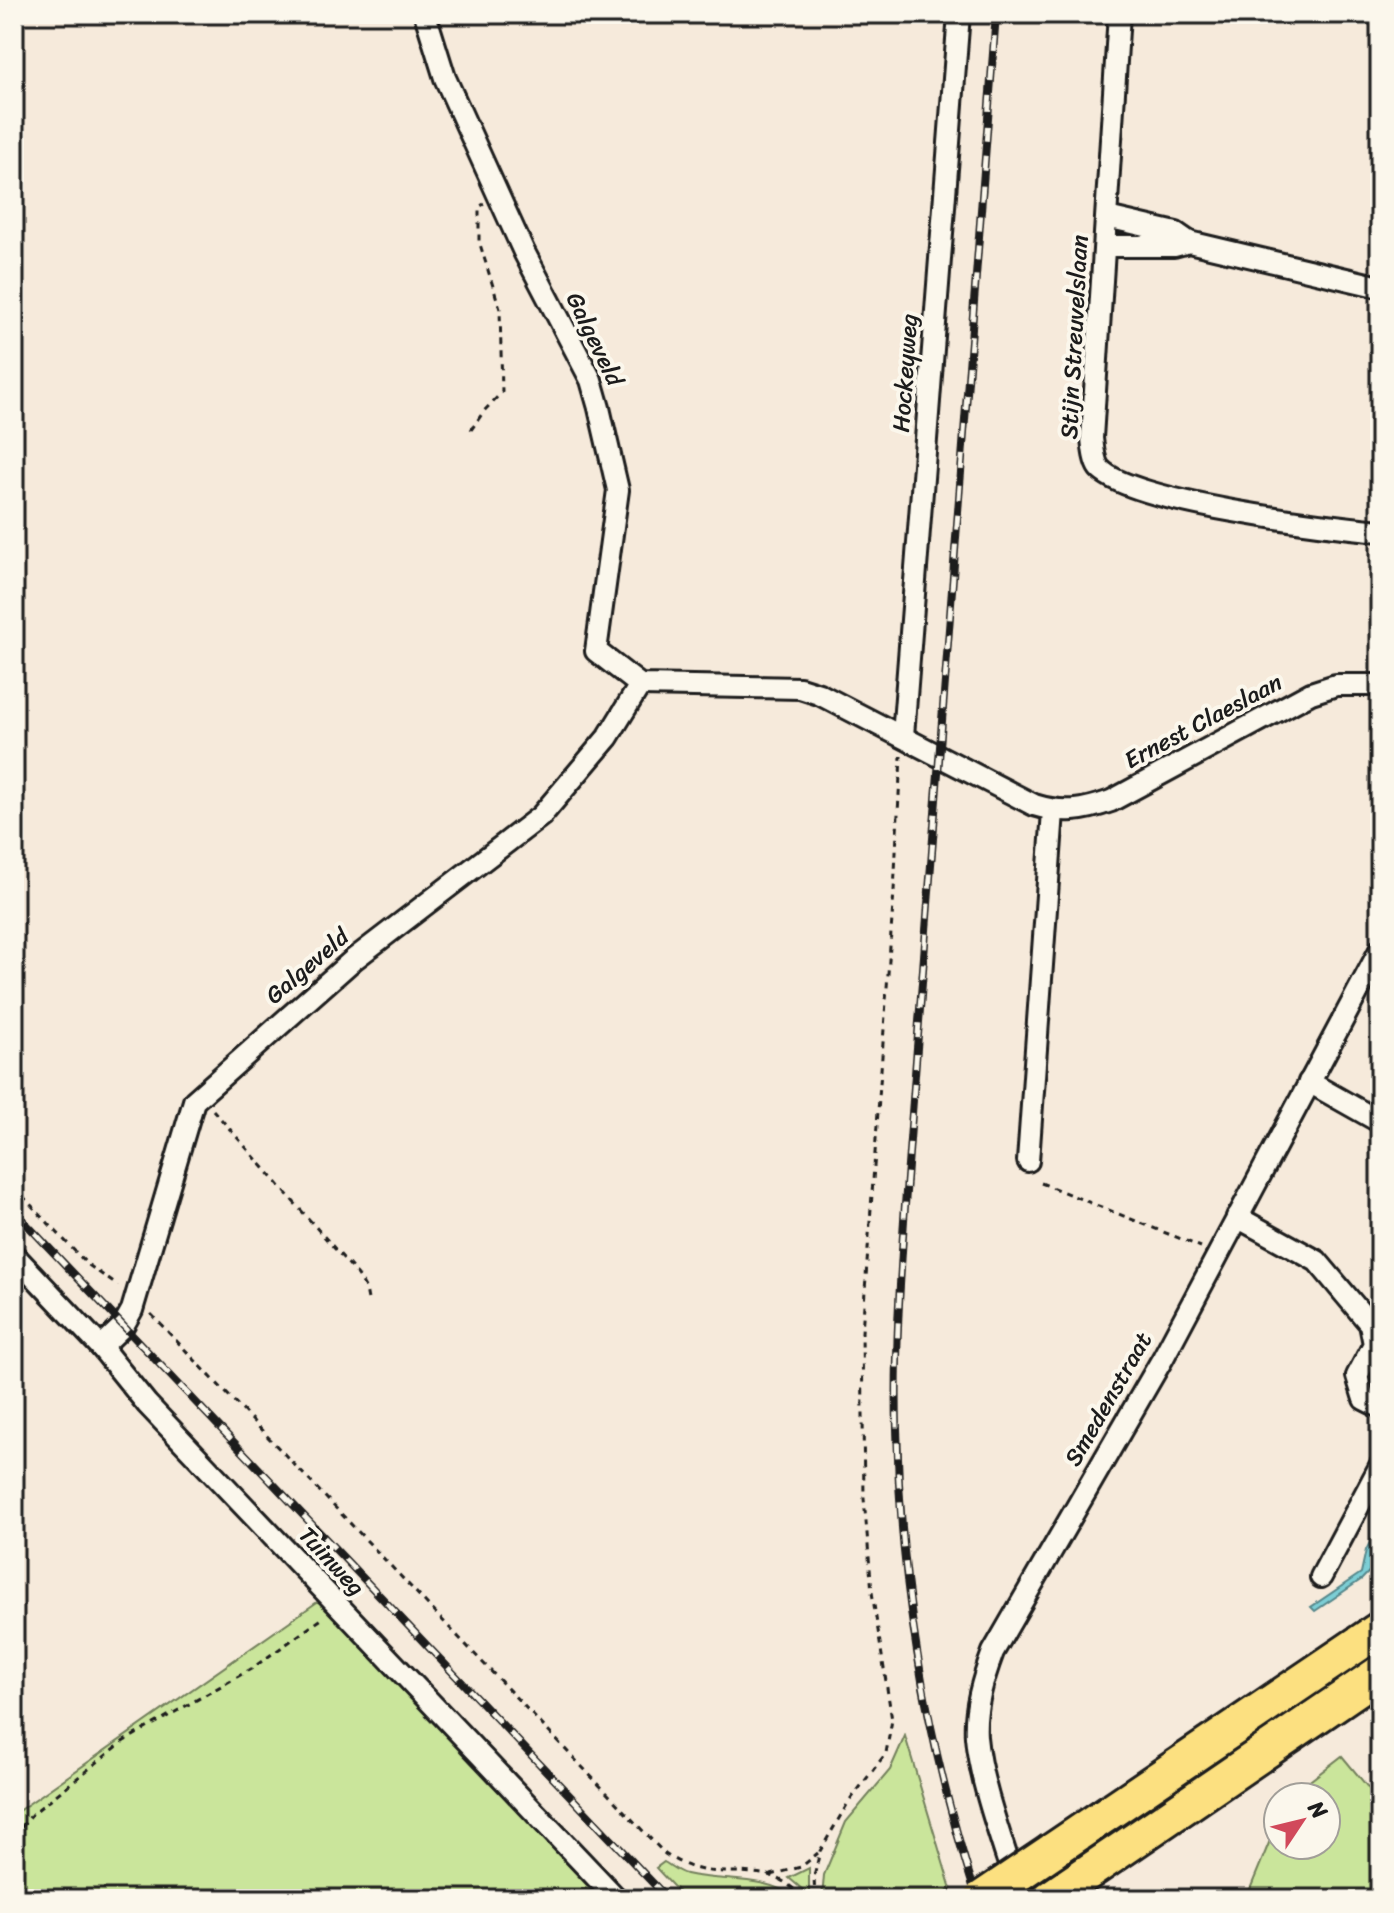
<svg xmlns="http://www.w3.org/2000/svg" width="1394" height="1913" font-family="Sriracha,sans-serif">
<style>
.green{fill:#cae59b;stroke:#73805c;stroke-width:2}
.water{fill:#7cced5;stroke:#56878b;stroke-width:2}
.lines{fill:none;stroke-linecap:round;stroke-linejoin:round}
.minor-casing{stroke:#1c1c1c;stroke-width:26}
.trunk-casing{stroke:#1c1c1c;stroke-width:40}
.path{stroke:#1c1c1c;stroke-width:3;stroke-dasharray:6 6;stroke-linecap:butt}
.minor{stroke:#fbf7ec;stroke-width:20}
.trunk{stroke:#fce080;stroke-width:34}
.rail-casing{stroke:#1c1c1c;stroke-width:8}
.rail{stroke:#fbf7ec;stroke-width:5;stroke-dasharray:15;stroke-linecap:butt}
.trunk-bridge-casing{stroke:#1c1c1c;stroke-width:40;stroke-linecap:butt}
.trunk-bridge{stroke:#fce080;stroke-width:34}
.labels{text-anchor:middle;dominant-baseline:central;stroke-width:8;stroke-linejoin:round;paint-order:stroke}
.street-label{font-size:24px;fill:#1c1c1c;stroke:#fbf7ec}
</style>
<rect width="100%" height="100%" fill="#f6eadb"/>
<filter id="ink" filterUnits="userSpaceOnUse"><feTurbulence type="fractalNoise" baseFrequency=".0125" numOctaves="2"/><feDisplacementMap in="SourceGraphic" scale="16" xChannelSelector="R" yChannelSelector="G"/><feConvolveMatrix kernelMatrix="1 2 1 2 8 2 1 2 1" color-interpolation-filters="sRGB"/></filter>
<g filter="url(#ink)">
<!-- green -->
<g class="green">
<polygon points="320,1600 600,1899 14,1899 14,1814"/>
<polygon points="905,1736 951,1889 936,1899 822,1899 824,1875 846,1822 890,1770"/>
<polygon points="1342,1756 1380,1802 1380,1899 1246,1899 1278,1821 1278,1845 1326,1845 1326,1797 1289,1797"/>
<path d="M664,1862c7,4 14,10 22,12 39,9 78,0 111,25h-112l-29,-31z"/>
<polygon points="809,1868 809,1895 789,1878"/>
</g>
<!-- water -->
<polygon class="water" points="1380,1523 1380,1560 1362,1579 1315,1611 1311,1607 1361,1573 1366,1550"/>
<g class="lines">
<defs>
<g id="minor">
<path d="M425,14l20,64 79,174 67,128 8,28 19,82 -22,161 44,34 160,3 19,6 215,111c29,9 49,6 77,-4l200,-108 25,-8h44"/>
<path d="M1119,14l-27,424c1,9 2,23 7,30 30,35 230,58 281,63"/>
<polyline points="1107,217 1176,233 1189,242"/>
<polyline points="1105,246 1174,246 1189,242 1380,287"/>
<polyline points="903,736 959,14"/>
<polyline points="1309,1082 1380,1122"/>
<polyline points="1028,1161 1053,811"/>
<polyline points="1237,1217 1317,1261 1370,1324 1374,1344 1357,1376 1364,1399 1380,1407"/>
<polyline points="14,1255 101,1347 147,1404 617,1899"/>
<polyline points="101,1347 123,1326 132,1310 194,1101 353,960 541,816 608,737 640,685"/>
<polyline points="1321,1577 1380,1466"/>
<path d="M1020,1899c-14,-47 -40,-115 -44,-162 -2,-29 7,-58 17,-85l170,-294 217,-408"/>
</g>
<g id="trunk">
<polyline points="1052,1851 1380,1629"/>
<polyline points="1049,1899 1380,1673"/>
</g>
</defs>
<!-- minor casing -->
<use href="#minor" class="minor-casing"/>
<!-- trunk casing -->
<use href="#trunk" class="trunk-casing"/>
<!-- path -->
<g class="path">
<polyline points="471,430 484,411 502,392 500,309 479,241 479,207 484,204"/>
<polyline points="213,1110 358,1275 366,1289 369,1305"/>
<polyline points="1041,1183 1201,1247"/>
<polyline points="14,1187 87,1264 118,1286"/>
<path d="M151,1314l514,540c42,27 60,13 103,21 14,3 27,15 37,24"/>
<polyline points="14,1837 32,1814 124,1741 251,1669 323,1618"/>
<polyline points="771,1875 801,1867 818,1853"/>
<polyline points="815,1899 814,1877 820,1851 848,1803 886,1753 892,1720 872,1592 864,1498 862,1332 894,891 901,756"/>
</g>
<!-- minor -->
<use href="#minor" class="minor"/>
<!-- trunk -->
<use href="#trunk" class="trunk"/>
<defs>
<g id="rail">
<polyline points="14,1211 668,1899"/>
<path d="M977,1899c-49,-151 -77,-311 -80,-470 -2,-75 3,-149 8,-224l91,-1191"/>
</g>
</defs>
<!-- rail casing -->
<use href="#rail" class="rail-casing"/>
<!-- rail -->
<use href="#rail" class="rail"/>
<defs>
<polyline id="trunk-bridge" points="981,1899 1052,1851"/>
</defs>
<!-- trunk-bridge casing -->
<use href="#trunk-bridge" class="trunk-bridge-casing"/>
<!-- trunk-bridge -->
<use href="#trunk-bridge" class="trunk-bridge"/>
</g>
</g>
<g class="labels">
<!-- street labels -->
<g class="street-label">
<text transform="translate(1074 337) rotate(-87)">Stijn Streuvelslaan</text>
<text transform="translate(595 339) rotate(64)">Galgeveld</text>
<text transform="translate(905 373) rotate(-86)">Hockeyweg</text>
<text transform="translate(1203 721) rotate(-28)">Ernest Claeslaan</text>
<text transform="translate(307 966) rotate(-41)">Galgeveld</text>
<text transform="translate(1108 1399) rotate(-60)">Smedenstraat</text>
<text transform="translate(332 1561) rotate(47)">Tuinweg</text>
</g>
</g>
<!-- margin -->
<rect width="1394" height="1913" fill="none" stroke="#fbf7ec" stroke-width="48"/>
<rect x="24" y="24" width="1346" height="1865" fill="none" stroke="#1c1c1c" stroke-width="3" filter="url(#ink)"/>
<!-- north arrow -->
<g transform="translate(1302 1821) rotate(55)"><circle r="38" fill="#fbf7ec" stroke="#a29f99" stroke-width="2"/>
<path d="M0-6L14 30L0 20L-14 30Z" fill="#d1495b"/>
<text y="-12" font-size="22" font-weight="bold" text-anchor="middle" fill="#1c1c1c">N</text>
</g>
</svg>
